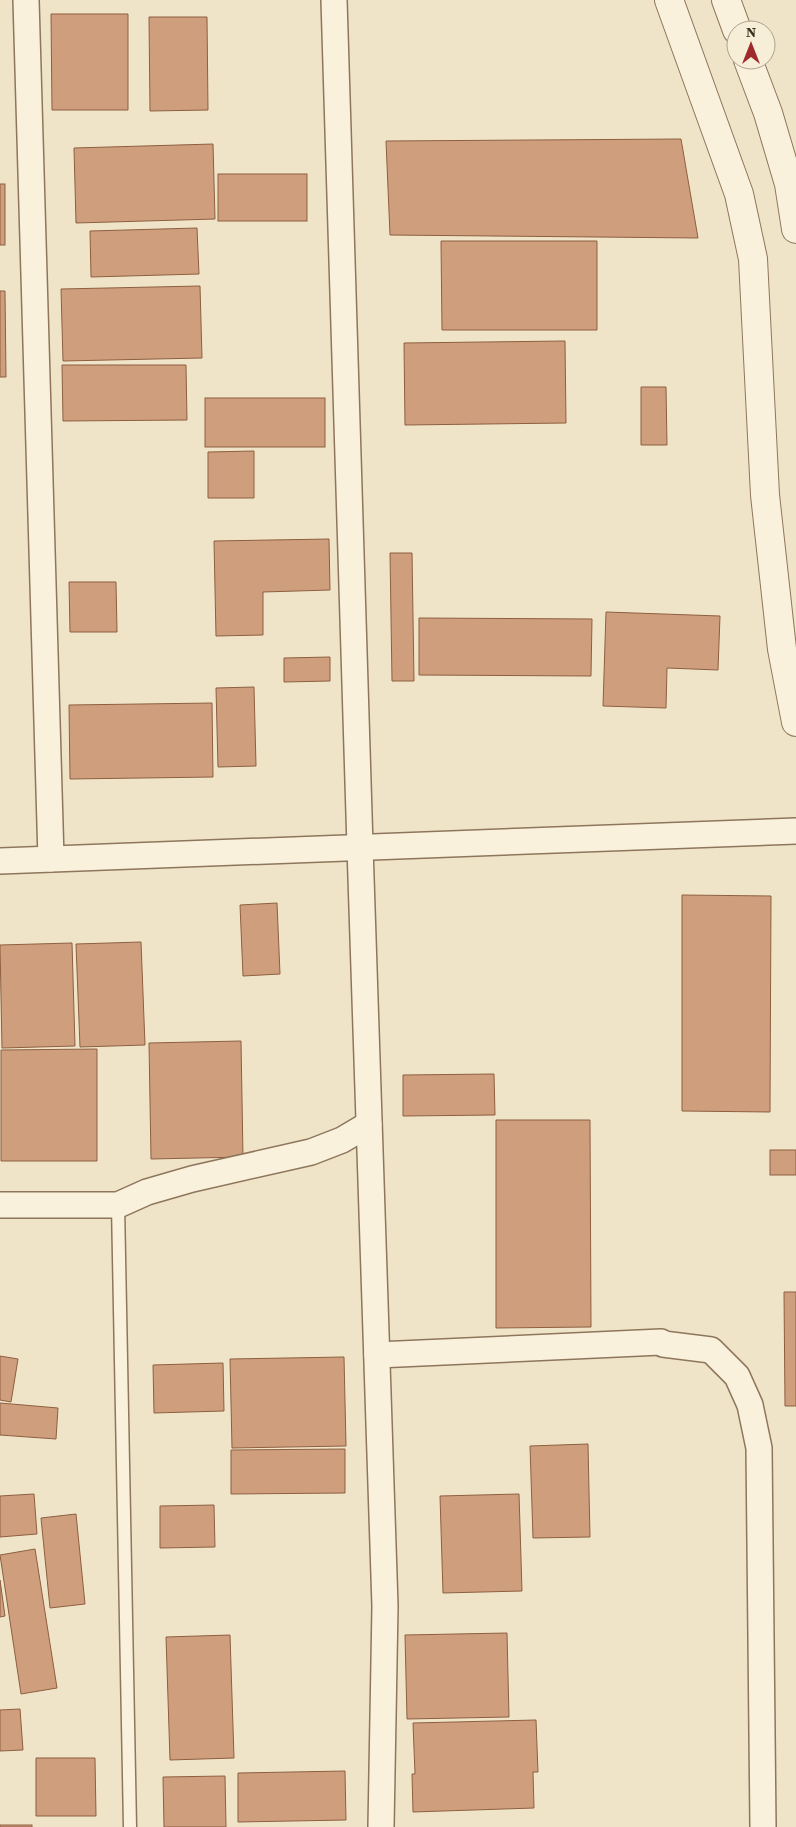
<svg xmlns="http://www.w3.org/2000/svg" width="796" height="1827" font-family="'Source Serif 4',serif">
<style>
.building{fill:#cf9f7d;stroke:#8d5f41}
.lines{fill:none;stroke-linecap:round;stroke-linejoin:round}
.service-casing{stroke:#8d765c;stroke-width:15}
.minor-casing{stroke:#8d765c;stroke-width:28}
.tertiary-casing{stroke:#8d765c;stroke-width:30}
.service{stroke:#faf1dc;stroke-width:12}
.minor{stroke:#faf1dc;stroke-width:25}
.tertiary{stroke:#faf1dc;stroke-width:28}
</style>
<rect width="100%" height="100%" fill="#f0e4c8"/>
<!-- building -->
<g class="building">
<polygon points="51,14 128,14 128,110 52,110"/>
<polygon points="149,17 207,17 208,110 150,111"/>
<polygon points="681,139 698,238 390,235 386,141"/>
<polygon points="213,144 215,219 76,223 74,148"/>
<rect x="218" y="174" width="89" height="47"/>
<rect x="0" y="184" width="5" height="61"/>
<polygon points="197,228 199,274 91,277 90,231"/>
<polygon points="441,241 597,241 597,330 442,330"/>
<polygon points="200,286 202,358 63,361 61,289"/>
<polygon points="0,291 5,291 6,377 0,377"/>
<polygon points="565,341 566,423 405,425 404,343"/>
<polygon points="62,365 186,365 187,420 63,421"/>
<polygon points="641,387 666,387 667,445 641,445"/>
<rect x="205" y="398" width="120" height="49"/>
<polygon points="254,451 254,498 208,498 208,452"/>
<polygon points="329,539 330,590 263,592 263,635 216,636 214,541"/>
<polygon points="390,553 412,553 414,681 392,681"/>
<polygon points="69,582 116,582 117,632 70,632"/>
<polygon points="606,612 720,616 718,670 667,668 666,708 603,706"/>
<polygon points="419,618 592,619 591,676 419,675"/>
<polygon points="330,657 330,681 284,682 284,658"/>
<polygon points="254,687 256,766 218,767 216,688"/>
<polygon points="212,703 213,777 70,779 69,705"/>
<polygon points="682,895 771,896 770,1112 682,1111"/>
<polygon points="277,903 280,974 243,976 240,905"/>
<polygon points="141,942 145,1045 80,1047 76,944"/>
<polygon points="72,943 75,1046 2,1048 0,945"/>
<polygon points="241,1041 243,1157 151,1159 149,1043"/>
<polygon points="97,1049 97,1161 1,1161 1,1050"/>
<polygon points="494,1074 495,1115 403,1116 403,1075"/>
<polygon points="496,1120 590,1120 591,1327 496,1328"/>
<rect x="770" y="1150" width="26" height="25"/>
<polygon points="784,1292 796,1292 796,1406 785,1406"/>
<polygon points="0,1356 18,1359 11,1402 0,1400"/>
<polygon points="344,1357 346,1446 232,1448 230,1359"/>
<polygon points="223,1363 224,1411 154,1413 153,1365"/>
<polygon points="0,1403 58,1408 56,1439 0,1435"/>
<polygon points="588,1444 590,1537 533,1538 530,1446"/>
<polygon points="345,1449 345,1493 231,1494 231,1450"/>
<polygon points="34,1494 37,1534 0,1537 0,1496"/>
<polygon points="519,1494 522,1591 443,1593 440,1496"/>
<polygon points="214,1505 215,1547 160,1548 160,1506"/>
<polygon points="76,1514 85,1604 50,1608 41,1518"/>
<polygon points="35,1549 57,1688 21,1694 0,1555"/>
<polygon points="0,1580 5,1616 0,1617"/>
<polygon points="507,1633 509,1717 407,1719 405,1635"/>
<polygon points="230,1635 234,1758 170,1760 166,1637"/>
<polygon points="20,1709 23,1750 0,1751 0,1710"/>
<polygon points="536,1720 538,1772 533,1772 534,1808 413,1812 412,1774 415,1774 413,1723"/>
<polygon points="36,1758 95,1758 96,1816 36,1816"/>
<polygon points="345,1771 346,1820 238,1822 238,1773"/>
<polygon points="225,1776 226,1827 164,1827 163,1777"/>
<rect x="0" y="1825" width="32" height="2"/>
</g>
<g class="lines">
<defs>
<polyline id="service" points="118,1205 130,1827"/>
<g id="minor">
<polyline points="26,0 51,859"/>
<polyline points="334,0 360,847 385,1606 381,1827"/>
<polyline points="0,861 796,831"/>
<polyline points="0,1205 118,1205 147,1192 192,1179 311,1152 342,1140 369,1124"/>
<polyline points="377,1355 661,1342 663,1344 711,1350 737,1376 750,1405 759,1448 763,1827"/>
</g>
<g id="tertiary">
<polyline points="669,0 739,194 753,259 765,495 782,649 796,722"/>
<polyline points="726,0 737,30"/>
<polyline points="748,60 768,113 789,184 796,229"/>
</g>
</defs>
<!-- service casing -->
<use href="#service" class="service-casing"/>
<!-- minor casing -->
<use href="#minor" class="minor-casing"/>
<!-- tertiary casing -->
<use href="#tertiary" class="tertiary-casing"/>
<!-- service -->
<use href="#service" class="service"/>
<!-- minor -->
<use href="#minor" class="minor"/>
<!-- tertiary -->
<use href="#tertiary" class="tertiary"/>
</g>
<!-- north arrow -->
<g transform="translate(751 45)"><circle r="24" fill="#f7eed8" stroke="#ada18e"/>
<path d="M0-4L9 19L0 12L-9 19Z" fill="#9e2a2b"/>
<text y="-8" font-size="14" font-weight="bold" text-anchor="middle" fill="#3d2e20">N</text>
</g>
</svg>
